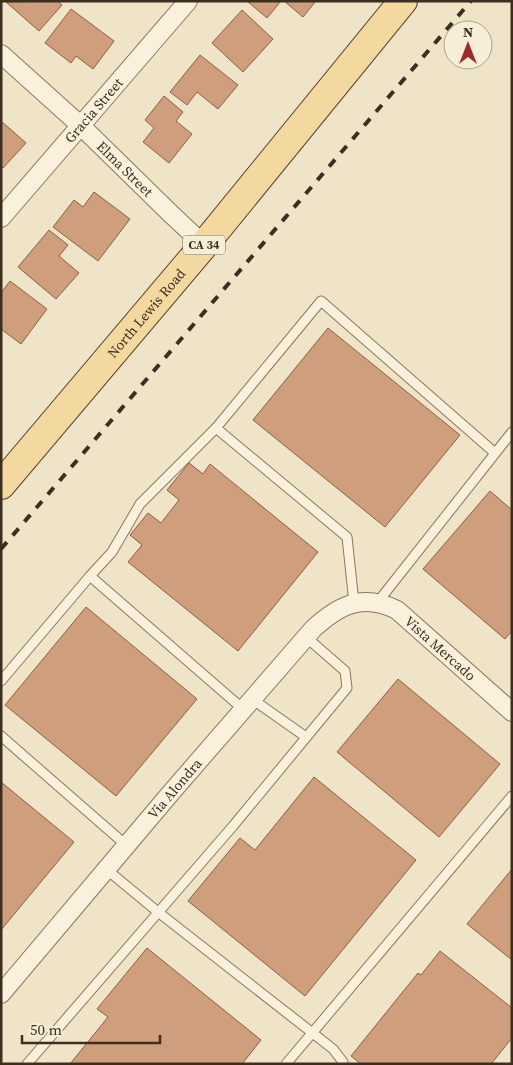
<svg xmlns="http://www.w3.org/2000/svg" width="513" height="1065" font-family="'Source Serif 4',serif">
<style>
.building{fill:#cf9f7d;stroke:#8d5f41}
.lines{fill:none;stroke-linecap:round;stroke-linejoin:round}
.lane-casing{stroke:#8d765c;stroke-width:11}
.street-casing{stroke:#8d765c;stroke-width:20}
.primary-casing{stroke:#5b4430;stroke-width:30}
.lane{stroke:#faf1dc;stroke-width:9}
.street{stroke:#faf1dc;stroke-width:18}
.primary{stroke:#f3d9a0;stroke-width:28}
.rail{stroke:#3d2e20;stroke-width:4;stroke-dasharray:9 9;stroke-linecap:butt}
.labels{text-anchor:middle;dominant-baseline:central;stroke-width:4;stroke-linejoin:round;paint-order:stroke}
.shield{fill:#f7eed8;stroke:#756857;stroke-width:1}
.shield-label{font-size:12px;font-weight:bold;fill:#3d2e20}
.street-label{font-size:14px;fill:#3d2e20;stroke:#f7eed8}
</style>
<rect width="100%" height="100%" fill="#f0e4c8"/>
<!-- building -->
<g class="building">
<polygon points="57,1 62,5 39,31 6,2"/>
<polygon points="247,1 281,1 267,18"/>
<polygon points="284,1 316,1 303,17"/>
<polygon points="71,9 114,41 93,69 76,56 71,63 45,43"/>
<polygon points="242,10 273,39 243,72 212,43"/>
<polygon points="200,55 238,85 218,109 197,92 187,105 170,92"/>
<polygon points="164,96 183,112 176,121 192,134 169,163 143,142 154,128 145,120"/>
<polygon points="1,121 26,143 3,168 1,166"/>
<polygon points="94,192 130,219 98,261 53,227 74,200 83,207"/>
<polygon points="49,230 68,245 59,256 79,273 56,299 18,267"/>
<polygon points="10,281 47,309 21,344 1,329 1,293"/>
<polygon points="328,328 460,435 385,527 253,420"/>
<polygon points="189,463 203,474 210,464 318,552 238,651 128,562 142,545 130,535 148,513 161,523 179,500 167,490"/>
<polygon points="490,491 512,510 512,631 505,639 423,569"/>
<polygon points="86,607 197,699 116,796 5,705"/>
<polygon points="398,679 500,764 439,837 337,752"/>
<polygon points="314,777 416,860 305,996 188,901 240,838 255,850"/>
<polygon points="1,782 74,842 1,930"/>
<polygon points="512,869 512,960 467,924"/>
<polygon points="147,948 261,1040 242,1064 70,1064 108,1017 97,1009"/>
<polygon points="440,951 512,1008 512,1038 491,1064 361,1064 351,1056 418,973 421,975"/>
</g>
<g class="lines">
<defs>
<g id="lane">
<polyline points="216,428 321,301 495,453"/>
<polyline points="90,576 112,552 140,504 216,428 347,537 354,603"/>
<polyline points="377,603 512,432"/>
<polyline points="1,681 90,576 243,709"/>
<polyline points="252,699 306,737"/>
<polyline points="1,736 126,845"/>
<polyline points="106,869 158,912 333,1049 343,1062 342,1064"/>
<polyline points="27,1064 233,826 347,688 345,671 306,637"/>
<polyline points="286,1064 512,796"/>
</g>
<g id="street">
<path id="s1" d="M1,54l79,71 91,89 33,31"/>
<path id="s2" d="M1,218l187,-217"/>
<path id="s3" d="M1,994l168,-199 144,-166c26,-24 49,-36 84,-19l115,102"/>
</g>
<g id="primary">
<path id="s4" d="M1,485l203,-240 199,-244"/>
</g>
</defs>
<!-- lane casing -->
<use href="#lane" class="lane-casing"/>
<!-- street casing -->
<use href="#street" class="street-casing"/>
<!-- primary casing -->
<use href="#primary" class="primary-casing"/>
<!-- lane -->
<use href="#lane" class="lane"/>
<!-- street -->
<use href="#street" class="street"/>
<!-- primary -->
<use href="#primary" class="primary"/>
<!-- rail -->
<polyline class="rail" points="1,549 471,1"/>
</g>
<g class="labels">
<!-- shield labels -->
<rect class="shield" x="183" y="235.5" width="42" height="19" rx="4"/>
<g class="shield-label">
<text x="204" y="245">CA 34</text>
</g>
<!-- street labels -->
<g class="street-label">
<text stroke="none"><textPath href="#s2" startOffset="142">Gracia Street</textPath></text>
<text stroke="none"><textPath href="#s1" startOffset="169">Elma Street</textPath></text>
<text stroke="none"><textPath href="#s4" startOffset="225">North Lewis Road</textPath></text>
<text stroke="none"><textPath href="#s3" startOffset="631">Vista Mercado</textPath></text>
<text stroke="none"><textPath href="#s3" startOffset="269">Via Alondra</textPath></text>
</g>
</g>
<!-- border -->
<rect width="513" height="1065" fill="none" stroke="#3d2e20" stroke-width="5"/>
<!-- north arrow -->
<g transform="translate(468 45)"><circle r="24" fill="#f7eed8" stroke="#ada18e"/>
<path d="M0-4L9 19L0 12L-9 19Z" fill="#9e2a2b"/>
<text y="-8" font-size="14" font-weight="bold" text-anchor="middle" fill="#3d2e20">N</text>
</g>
<!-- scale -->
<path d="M22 1035v8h138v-8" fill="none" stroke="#3d2e20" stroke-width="2.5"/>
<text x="30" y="1035" font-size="15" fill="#3d2e20" stroke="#f7eed8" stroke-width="4" paint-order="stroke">50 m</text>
</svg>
